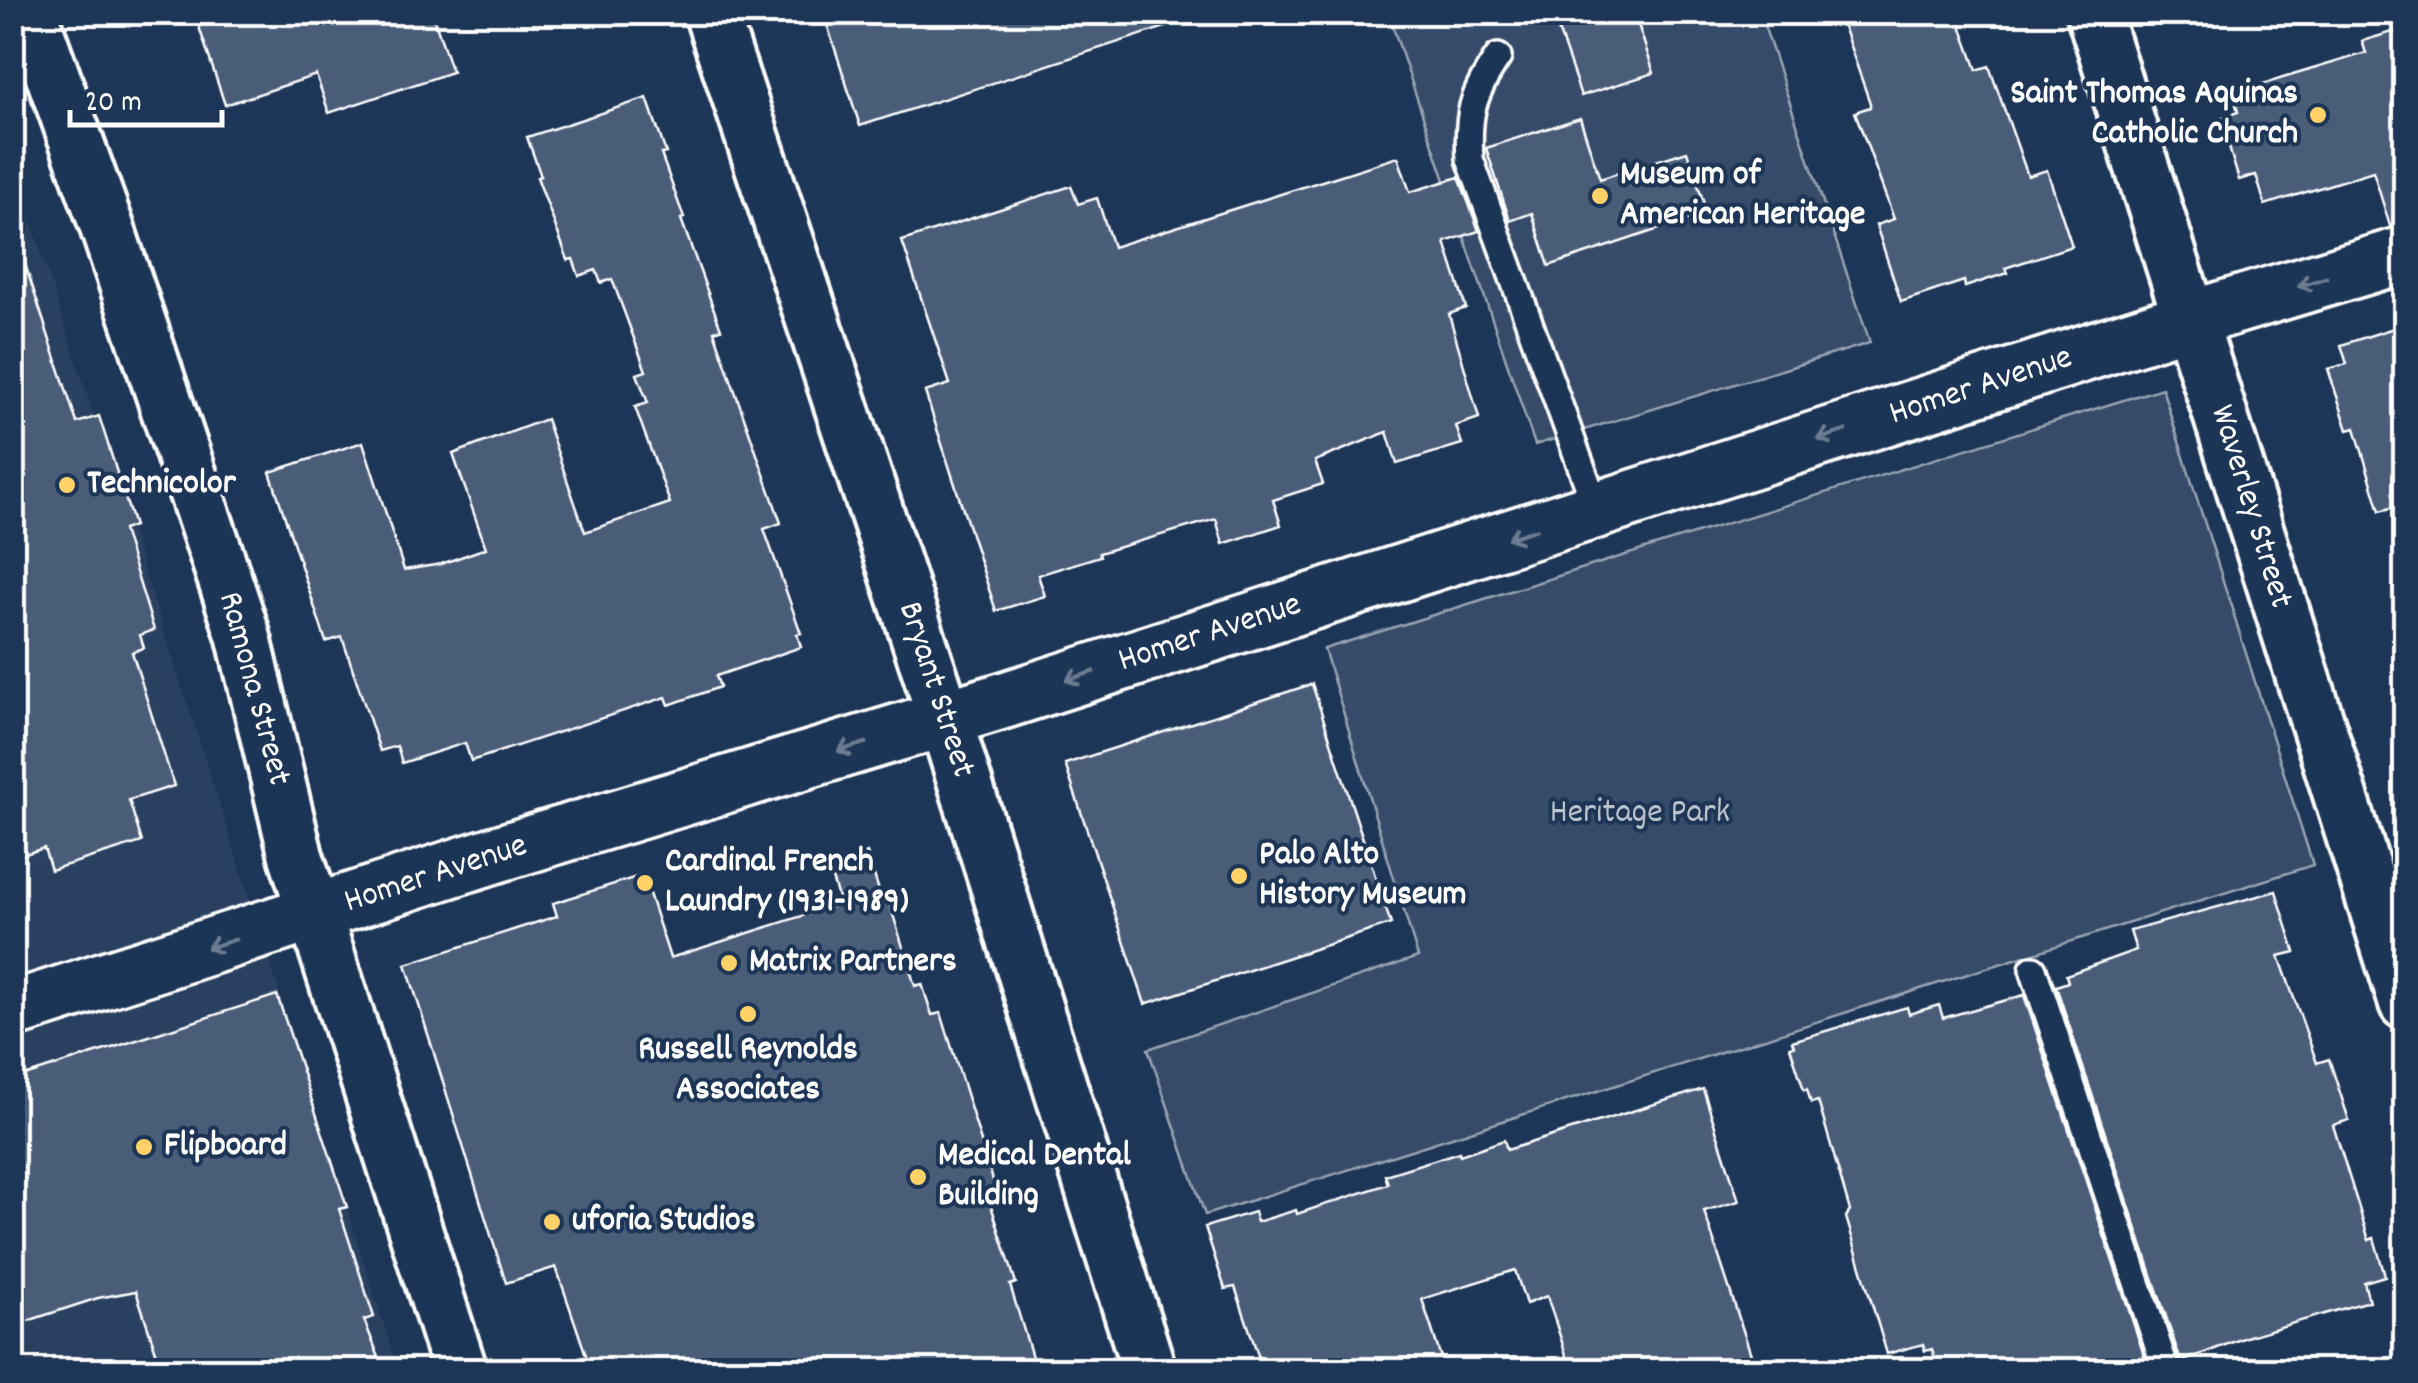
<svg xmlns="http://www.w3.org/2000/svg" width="2418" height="1383" font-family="Dekko,sans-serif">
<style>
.built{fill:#2a4161}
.green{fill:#364b69;stroke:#9aa5b4;stroke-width:2.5}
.building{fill:#4a5d79;stroke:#fff;stroke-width:2.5}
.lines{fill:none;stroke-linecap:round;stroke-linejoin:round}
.service-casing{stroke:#fff;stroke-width:32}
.minor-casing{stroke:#fff;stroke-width:60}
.tertiary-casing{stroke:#fff;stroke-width:62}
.service{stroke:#1d3557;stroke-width:25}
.minor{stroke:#1d3557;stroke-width:52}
.tertiary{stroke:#1d3557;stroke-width:55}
.oneway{stroke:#6c7c92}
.poi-dot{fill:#ffd166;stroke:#1d3557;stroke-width:4}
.labels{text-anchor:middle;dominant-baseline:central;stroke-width:8;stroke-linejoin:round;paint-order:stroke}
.poi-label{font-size:35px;font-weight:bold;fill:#fff;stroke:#1d3557;text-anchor:start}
.street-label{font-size:35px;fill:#fff;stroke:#1d3557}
.park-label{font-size:35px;fill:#b9c0ca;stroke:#1d3557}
</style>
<rect width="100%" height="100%" fill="#1d3557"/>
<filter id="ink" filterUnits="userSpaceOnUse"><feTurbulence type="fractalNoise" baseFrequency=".01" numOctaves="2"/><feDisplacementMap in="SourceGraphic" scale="20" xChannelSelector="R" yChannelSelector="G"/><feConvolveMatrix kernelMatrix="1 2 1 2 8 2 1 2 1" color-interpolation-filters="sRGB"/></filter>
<g filter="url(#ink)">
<!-- built -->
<polygon class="built" points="12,162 238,861 398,1370 13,1370"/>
<!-- green -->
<g class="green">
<polygon points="1388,13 1760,13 1870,343 1535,445"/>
<polygon points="2162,388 2313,865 1205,1215 1148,1049 1418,957 1324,649"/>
</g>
<!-- building -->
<g class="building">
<polygon points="194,12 432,12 452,72 329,113 316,75 225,105"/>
<polygon points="823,12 1183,12 1184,21 860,126"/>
<polygon points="1552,12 1634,12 1654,73 1581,96"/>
<polygon points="1838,12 1956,12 1977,70 1989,66 2028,176 2047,170 2072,246 2005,268 2007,273 1965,287 1964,281 1901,302 1876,225 1894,219 1855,112 1870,107 1870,103"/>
<polygon points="2406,28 2406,224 2390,226 2373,171 2265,205 2256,175 2239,180 2220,118 2238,112 2233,93 2366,53 2362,41"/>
<polygon points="647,98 666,153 661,154 684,218 681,219 721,329 714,331 781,523 764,529 801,633 797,634 801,647 716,676 720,687 669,705 666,697 471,761 465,743 402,763 397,746 380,751 342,637 326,642 270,472 363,442 404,570 441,564 486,548 453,454 546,419 585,532 670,503 635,407 648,403 637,374 646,371 612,279 601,283 596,270 579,276 573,259 568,260 537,177 541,176 527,137"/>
<polygon points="1580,118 1600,179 1687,151 1707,213 1549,266 1532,213 1510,221 1486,148"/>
<polygon points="1398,157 1410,192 1459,177 1479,231 1445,242 1466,308 1449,314 1479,418 1456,426 1462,444 1397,464 1387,432 1315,461 1323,484 1273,500 1281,525 1223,544 1216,519 1099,553 1100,556 1038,575 1045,596 996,611 925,392 950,384 902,241 1071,186 1078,204 1097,198 1113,247"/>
<polygon points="20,249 77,423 99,416 134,526 123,530 154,630 140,635 144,648 132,652 174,786 129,800 142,842 51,870 44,848 12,858 12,250"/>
<polygon points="2406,324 2406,419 2393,423 2406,467 2406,504 2380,511 2355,428 2348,430 2328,369 2347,364 2341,345"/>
<polygon points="1312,684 1391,924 1145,1004 1065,764"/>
<polygon points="867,853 881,897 887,895 915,986 922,984 932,1015 941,1013 996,1190 987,1193 1016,1283 1010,1285 1036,1370 779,1370 775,1360 740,1370 591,1370 556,1267 506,1283 406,964 557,916 553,903 643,875 670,958 840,904 828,866"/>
<polygon points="2276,891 2295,952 2279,956 2317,1063 2329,1059 2349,1120 2333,1125 2369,1240 2374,1238 2385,1276 2364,1282 2369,1301 2246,1337 2181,1362 2056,986 2068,982 2066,975 2136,950 2130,931"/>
<polygon points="277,995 347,1207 339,1209 374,1317 364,1320 384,1370 162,1370 136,1291 98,1298 12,1326 12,1080"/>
<polygon points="2024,995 2149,1370 1939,1370 1932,1349 1925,1351 1923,1344 1887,1354 1846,1217 1850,1211 1818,1101 1811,1103 1807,1089 1804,1090 1790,1047 1794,1046 1792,1041 1907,1007 1909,1014 1939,1005 1943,1018"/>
<polygon points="1703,1089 1739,1201 1704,1211 1756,1370 1571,1370 1547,1296 1526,1304 1515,1270 1422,1299 1445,1370 1263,1370 1235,1287 1225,1289 1205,1227 1254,1212 1257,1222 1296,1210 1297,1214 1388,1184 1385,1175 1459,1152 1460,1155 1504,1140 1507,1150"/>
</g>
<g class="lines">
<defs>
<g id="service">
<path d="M1498,57c-26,38 -31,57 -28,102l127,351"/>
<polyline points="2033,969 2166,1370"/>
</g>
<g id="minor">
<polyline points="30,12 106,224 243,634 296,856 460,1370"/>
<polyline points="711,12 945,719 1149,1370"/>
<polyline points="2093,12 2406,1003"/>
</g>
<polyline id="tertiary" points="12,1010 497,854 1005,700 2191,319 2406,254"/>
</defs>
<!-- service casing -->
<use href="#service" class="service-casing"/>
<!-- minor casing -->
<use href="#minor" class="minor-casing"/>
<!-- tertiary casing -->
<use href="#tertiary" class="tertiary-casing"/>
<!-- service -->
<use href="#service" class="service"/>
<!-- minor -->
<use href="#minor" class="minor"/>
<!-- tertiary -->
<use href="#tertiary" class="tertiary"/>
</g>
<!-- one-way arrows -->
<defs><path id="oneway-shaft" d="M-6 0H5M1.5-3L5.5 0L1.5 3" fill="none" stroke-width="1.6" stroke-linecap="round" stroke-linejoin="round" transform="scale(2.5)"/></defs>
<g class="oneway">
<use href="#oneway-shaft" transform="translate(2312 282) rotate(163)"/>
<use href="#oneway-shaft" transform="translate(1832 435) rotate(162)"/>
<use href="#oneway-shaft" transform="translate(1522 534) rotate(162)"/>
<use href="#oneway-shaft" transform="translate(1080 676) rotate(162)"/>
<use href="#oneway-shaft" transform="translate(852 747) rotate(163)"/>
<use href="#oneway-shaft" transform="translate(221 944) rotate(163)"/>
</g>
</g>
<!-- markers -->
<g class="poi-dot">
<circle cx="2318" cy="115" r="10"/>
<circle cx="1600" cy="196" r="10"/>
<circle cx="67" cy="485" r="10"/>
<circle cx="1239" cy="876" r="10"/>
<circle cx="645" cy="883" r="10"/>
<circle cx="729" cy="963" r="10"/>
<circle cx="748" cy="1014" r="10"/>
<circle cx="144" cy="1147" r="10"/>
<circle cx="918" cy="1177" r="10"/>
<circle cx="552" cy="1222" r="10"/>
</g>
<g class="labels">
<!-- poi labels -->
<g class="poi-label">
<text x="2298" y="95" text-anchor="end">Saint Thomas Aquinas<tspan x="2298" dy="40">Catholic Church</tspan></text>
<text x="1620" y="176">Museum of<tspan x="1620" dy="40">American Heritage</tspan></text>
<text x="87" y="485">Technicolor</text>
<text x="1259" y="856">Palo Alto<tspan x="1259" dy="40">History Museum</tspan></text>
<text x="665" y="863">Cardinal French<tspan x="665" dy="40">Laundry (1931-1989)</tspan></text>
<text x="749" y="963">Matrix Partners</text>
<text x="748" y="1051" text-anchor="middle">Russell Reynolds<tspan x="748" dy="40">Associates</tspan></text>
<text x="164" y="1147">Flipboard</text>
<text x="938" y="1157">Medical Dental<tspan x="938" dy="40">Building</tspan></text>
<text x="572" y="1222">uforia Studios</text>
</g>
<!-- street labels -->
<g class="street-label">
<text transform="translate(1981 387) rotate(-18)">Homer Avenue</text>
<text transform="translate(2250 507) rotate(73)">Waverley Street</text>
<text transform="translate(1210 634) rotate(-18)">Homer Avenue</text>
<text transform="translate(253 689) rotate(75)">Ramona Street</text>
<text transform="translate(935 690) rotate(72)">Bryant Street</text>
<text transform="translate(436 875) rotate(-18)">Homer Avenue</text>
</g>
<!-- park labels -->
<g class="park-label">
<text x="1640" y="814">Heritage Park</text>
</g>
</g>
<!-- margin -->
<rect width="2418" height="1383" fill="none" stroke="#1d3557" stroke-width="50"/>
<rect x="25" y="25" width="2368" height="1333" fill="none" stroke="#fff" stroke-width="4" filter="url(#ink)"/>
<!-- scale -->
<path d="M70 110v15h152v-15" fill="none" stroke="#ffffff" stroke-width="5"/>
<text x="85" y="110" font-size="30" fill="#ffffff" stroke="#1d3557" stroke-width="8" paint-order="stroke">20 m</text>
</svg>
